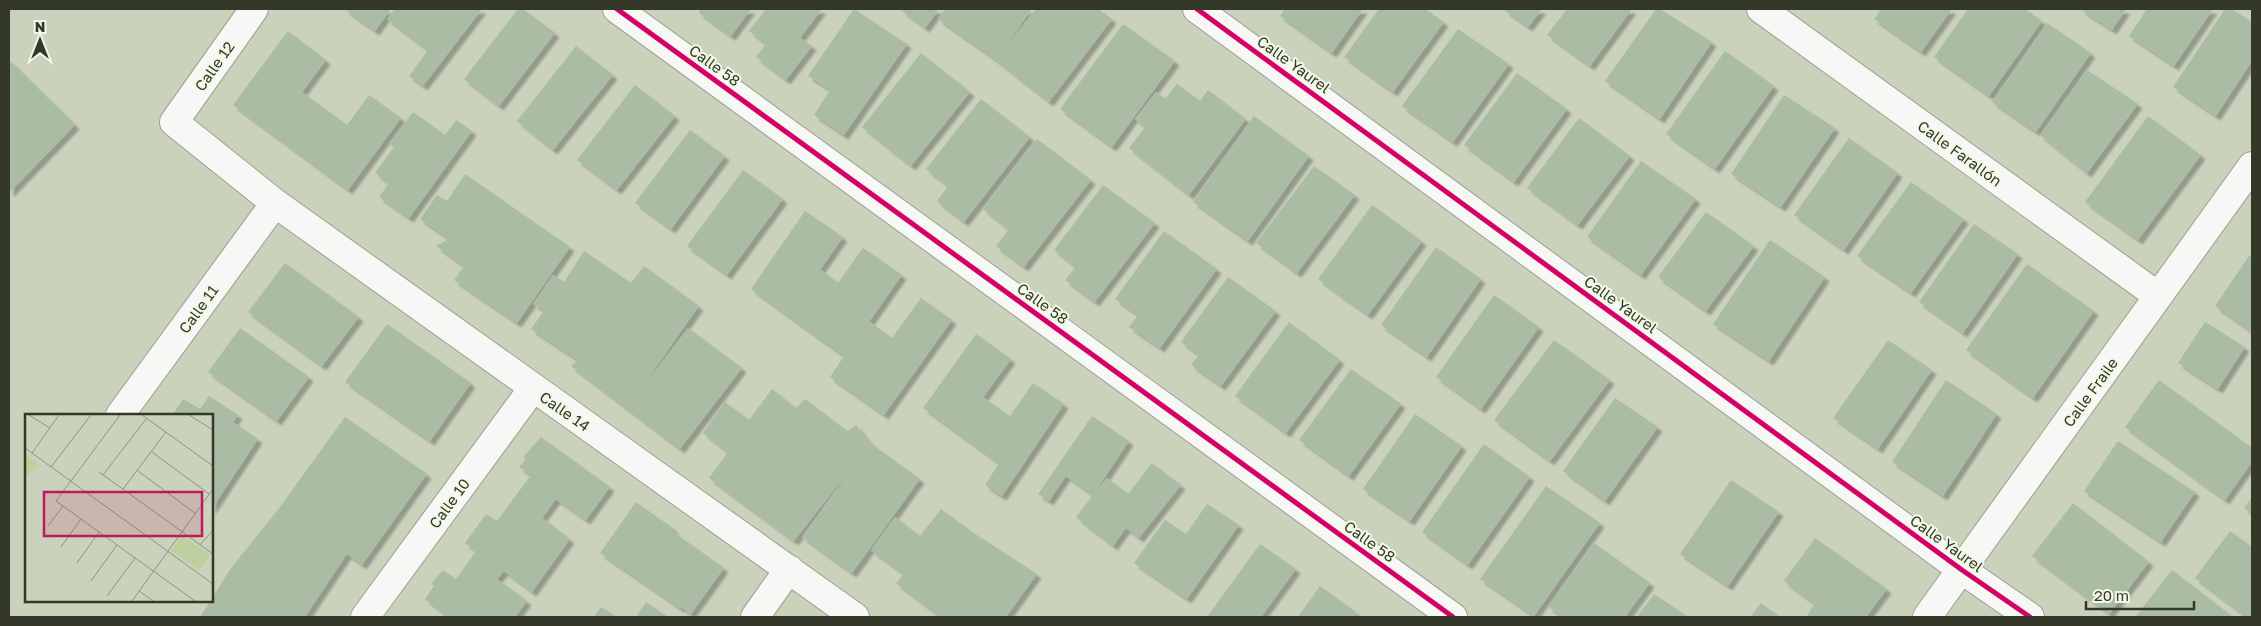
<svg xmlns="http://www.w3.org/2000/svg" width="2261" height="626" font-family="'Golos Text',sans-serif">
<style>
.building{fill:#abbca5;filter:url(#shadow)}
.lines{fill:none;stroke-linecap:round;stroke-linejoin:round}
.street-casing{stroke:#9aa08f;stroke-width:30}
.street{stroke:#f7f8f5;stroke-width:28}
.cycleway-casing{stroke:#f1f8e5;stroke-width:8}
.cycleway{stroke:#d6006c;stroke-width:5}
.labels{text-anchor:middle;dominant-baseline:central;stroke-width:4;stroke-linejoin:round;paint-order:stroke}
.street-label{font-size:15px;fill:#333829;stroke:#f1f8e5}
.inset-road{fill:none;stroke:#8e9481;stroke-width:1}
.view{fill:#c2185b;fill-opacity:0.15;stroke:#c2185b;stroke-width:2.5}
.inset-edge{fill:none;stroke:#333829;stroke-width:2.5}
</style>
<defs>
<filter id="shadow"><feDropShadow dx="4.5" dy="4.5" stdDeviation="1" flood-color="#0004"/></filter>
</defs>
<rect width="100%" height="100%" fill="#cad2bc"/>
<!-- building -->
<g class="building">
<polygon points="344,9 391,9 375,31"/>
<polygon points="395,9 482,9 423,86 409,76 428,50 387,19"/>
<polygon points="518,9 523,9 555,33 499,106 464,79"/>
<polygon points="701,9 751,9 731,36 699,13"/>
<polygon points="766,9 822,9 800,38 812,46 786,80 756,57 766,44 749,31"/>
<polygon points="854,9 907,44 844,135 814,115 830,90 808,76"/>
<polygon points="900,9 939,9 925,28"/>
<polygon points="945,9 1032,9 1003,50 1036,9 1098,9 1112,19 1049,102 996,60 938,19"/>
<polygon points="1285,9 1363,9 1332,53 1280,16"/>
<polygon points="1379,9 1425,9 1444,22 1393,92 1344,57"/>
<polygon points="1503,9 1542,9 1528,27"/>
<polygon points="1567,9 1632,9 1590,66 1547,35"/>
<polygon points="1656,9 1660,9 1712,42 1660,119 1605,81"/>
<polygon points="1881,9 1952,9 1921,52 1874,19"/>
<polygon points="1968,9 2025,9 2042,21 1989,96 1934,57"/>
<polygon points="2080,9 2126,9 2112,30"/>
<polygon points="2147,9 2213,9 2174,66 2129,36"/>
<polygon points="2225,9 2232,9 2252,22 2252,61 2216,116 2173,87"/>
<polygon points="2047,23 2091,53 2036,132 1992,102"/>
<polygon points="1123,24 1175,61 1112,147 1060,109"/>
<polygon points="1458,29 1509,64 1453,142 1402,106"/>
<polygon points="288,31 326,60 302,92 347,125 369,95 401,118 348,190 233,105"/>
<polygon points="576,46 613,75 553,150 517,121"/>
<polygon points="1725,51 1774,86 1715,169 1666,134"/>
<polygon points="921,53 970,92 911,166 862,127"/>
<polygon points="9,60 75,125 10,192 9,191"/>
<polygon points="2087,70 2138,104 2087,173 2040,135"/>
<polygon points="1517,73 1567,109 1514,182 1464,145"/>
<polygon points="1177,84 1200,101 1208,90 1246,119 1189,195 1129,148 1145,127 1135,119 1156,92 1165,99"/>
<polygon points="635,85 675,116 617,190 577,160"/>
<polygon points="1784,95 1835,128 1781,207 1731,174"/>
<polygon points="981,99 1030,137 964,222 937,201 948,186 926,169"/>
<polygon points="413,112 445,135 456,120 472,131 409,218 379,197 389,183 375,173 394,147 389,144"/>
<polygon points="1254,116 1309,156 1248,241 1193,202"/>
<polygon points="2148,116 2201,155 2138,240 2085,202"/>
<polygon points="1579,118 1630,156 1578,225 1527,188"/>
<polygon points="690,130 725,156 671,229 635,203"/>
<polygon points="1849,138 1898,173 1844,250 1794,215"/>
<polygon points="1037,139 1091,180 1024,267 996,246 1009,229 983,209"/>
<polygon points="1641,161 1696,199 1641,275 1587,237"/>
<polygon points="1314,166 1355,195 1297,273 1256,243"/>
<polygon points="743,170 783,199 727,275 687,246"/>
<polygon points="465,174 570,247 517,323 454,280 464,266 436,246 449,239 420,219 437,195 447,201"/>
<polygon points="1911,182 1964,219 1911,293 1857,256"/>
<polygon points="1103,185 1155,223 1095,302 1065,280 1076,267 1054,250"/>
<polygon points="1372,205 1422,241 1368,315 1318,279"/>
<polygon points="805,211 843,237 803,294 821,270 838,283 863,248 902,275 864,329 870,322 892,338 921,298 952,320 884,415 830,377 844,356 751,289"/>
<polygon points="1706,212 1754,246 1706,311 1658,277"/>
<polygon points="1974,224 2018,254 1963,333 1919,302"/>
<polygon points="1164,231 1217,269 1160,348 1129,327 1138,315 1115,299"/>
<polygon points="1770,240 1825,277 1769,361 1713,324"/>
<polygon points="1436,247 1481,279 1427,357 1381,325"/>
<polygon points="584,251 631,283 644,266 699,306 635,397 688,328 742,368 680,449 571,366 578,360 531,329 544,311 533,304 553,275 564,282"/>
<polygon points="2249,256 2252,257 2252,332 2215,306"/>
<polygon points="285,263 359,317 322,366 248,312"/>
<polygon points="2027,264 2094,311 2033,398 1966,350"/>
<polygon points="1228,277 1276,311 1221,386 1191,365 1199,355 1181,342"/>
<polygon points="1494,295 1539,327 1481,409 1436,377"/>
<polygon points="1289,322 1340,360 1286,433 1235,396"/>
<polygon points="2205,322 2245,347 2218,389 2178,363"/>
<polygon points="387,324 471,383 430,441 345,382"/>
<polygon points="240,328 309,377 277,421 208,372"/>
<polygon points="976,334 1011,359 971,414 984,398 1010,416 1033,383 1064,404 1002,496 985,485 999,463 923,408"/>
<polygon points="1554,340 1610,380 1550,461 1494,420"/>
<polygon points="1888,340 1932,370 1878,449 1833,418"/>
<polygon points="1351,369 1401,404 1349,476 1299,440"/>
<polygon points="1946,380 1997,414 1943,496 1892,462"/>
<polygon points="2159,380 2252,448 2252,462 2225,500 2125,427"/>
<polygon points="772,389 796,408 805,399 847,431 856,425 870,443 920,479 852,573 802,537 859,458 794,541 709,478 728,452 703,433 725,402 749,420"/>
<polygon points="209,396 238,415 233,422 258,439 211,510 211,415 172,415 183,399 200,409"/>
<polygon points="1615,398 1658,427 1605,501 1563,471"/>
<polygon points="1415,414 1462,446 1410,521 1363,489"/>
<polygon points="1092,416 1129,441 1095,492 1107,478 1128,494 1152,463 1181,485 1139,538 1126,528 1113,546 1076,517 1093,495 1066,476 1049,501 1038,494"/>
<polygon points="345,417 427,474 362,565 347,554 305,617 200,617 231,568 280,507"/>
<polygon points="541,437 610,487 586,520 556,499 542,518 570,539 532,592 504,571 497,579 527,601 515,617 449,617 425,599 434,586 431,584 443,570 456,579 476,551 465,543 486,514 497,521 531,475 519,467 526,459 523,457"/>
<polygon points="2118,441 2195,492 2161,542 2084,491"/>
<polygon points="1484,444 1530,477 1468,565 1422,532"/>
<polygon points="1731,480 1779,512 1728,586 1680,554"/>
<polygon points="1546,486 1600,523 1534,616 1480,579"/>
<polygon points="2252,497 2252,514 2244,508"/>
<polygon points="636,502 674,529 672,531 724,568 691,614 681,607 680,608 600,553"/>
<polygon points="2073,503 2149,562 2109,614 2032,556"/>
<polygon points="1207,504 1239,525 1187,599 1134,563 1165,520 1186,534"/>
<polygon points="941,509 972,532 1037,574 1006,617 941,617 896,583 904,574 871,550 895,517 920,536"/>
<polygon points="2230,531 2252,547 2252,617 2247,617 2195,578"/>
<polygon points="1815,538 1887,589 1866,617 1811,617 1807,615 1815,604 1784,581"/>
<polygon points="1594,543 1650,583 1625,617 1563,617 1548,607"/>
<polygon points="1260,544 1296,569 1261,617 1207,617"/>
<polygon points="2172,570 2233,617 2136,616"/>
<polygon points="1320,586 1357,613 1354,617 1298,617"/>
<polygon points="1654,594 1688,617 1637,617"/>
<polygon points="646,602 668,617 636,617"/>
<polygon points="1761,603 1769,609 1780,617 1750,617"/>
<polygon points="601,607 617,617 594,617"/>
</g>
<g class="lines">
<defs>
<g id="street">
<polyline points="254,9 174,122 275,203 855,617"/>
<polyline points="617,9 1453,617"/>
<polyline points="1197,9 1962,570 2030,617"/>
<polyline points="1761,9 2158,296"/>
<polyline points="120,415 275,203"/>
<polyline points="365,617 533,388"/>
<polyline points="755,617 789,569"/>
<polyline points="1927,617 2252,166"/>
</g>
</defs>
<!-- street casing -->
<use href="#street" class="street-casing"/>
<!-- street -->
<use href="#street" class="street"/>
<defs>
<g id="cycleway">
<polyline points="617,9 1453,617"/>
<polyline points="1197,9 1962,570 2030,617"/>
</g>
</defs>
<!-- cycleway casing -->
<use href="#cycleway" class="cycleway-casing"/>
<!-- cycleway -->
<use href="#cycleway" class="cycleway"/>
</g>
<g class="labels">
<!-- street labels -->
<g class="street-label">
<text transform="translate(1294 64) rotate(36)">Calle Yaurel</text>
<text transform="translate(715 65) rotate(36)">Calle 58</text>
<text transform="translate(214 66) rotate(-55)">Calle 12</text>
<text transform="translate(1960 153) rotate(36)">Calle Farallón</text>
<text transform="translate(1043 303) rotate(36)">Calle 58</text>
<text transform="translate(1621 304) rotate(36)">Calle Yaurel</text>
<text transform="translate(198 309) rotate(-54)">Calle 11</text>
<text transform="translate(2090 392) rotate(-54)">Calle Fraile</text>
<text transform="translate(565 411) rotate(35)">Calle 14</text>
<text transform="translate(449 503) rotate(-54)">Calle 10</text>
<text transform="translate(1370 541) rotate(36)">Calle 58</text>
<text transform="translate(1947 543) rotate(36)">Calle Yaurel</text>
</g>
</g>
<!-- overview -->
<g transform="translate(25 414)">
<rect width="188" height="188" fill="#cad2bc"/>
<path d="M0,40l14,10 -14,14zM157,122l28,19 -11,15 -28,-19z" fill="#bfd09f"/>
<path class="inset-road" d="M4,1l21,13M95,1l-64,86 139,100M117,1l71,51M164,1l24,15M0,34l188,136M127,38l57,42M7,39l27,-38M26,53l40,-52M113,57l57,42M74,58l114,82M78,61l43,-56M98,75l43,-57M23,112l15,-20M175,131l13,-15M36,133l20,-28M52,149l22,-31M66,167l26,-36M114,177l14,10M82,182l28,-38M107,187l81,-112"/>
<path class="view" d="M19,78h158v44h-158z"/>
<rect width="188" height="188" class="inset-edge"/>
</g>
<!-- border -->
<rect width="2261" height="626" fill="none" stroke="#333829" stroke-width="20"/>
<!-- north arrow -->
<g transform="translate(40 40)" stroke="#f1f8e5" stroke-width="4" paint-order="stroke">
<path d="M0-4L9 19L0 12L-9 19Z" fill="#333829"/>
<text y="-8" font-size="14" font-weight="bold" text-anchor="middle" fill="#333829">N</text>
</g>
<!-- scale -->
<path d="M2086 601v8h108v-8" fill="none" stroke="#333829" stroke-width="2.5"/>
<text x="2094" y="601" font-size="15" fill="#333829" stroke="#f1f8e5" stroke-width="4" paint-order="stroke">20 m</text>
</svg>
